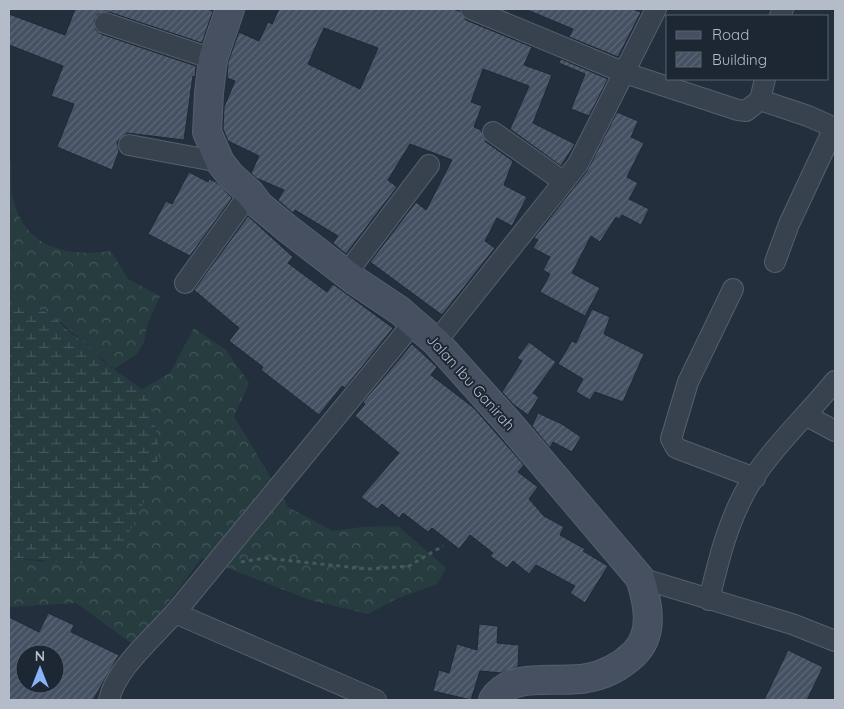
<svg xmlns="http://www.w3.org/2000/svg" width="844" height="709" font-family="Quicksand,sans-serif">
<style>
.forest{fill:url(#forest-crowns)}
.wetland{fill:url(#wetland-marsh)}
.building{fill:url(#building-hatch);stroke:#1f2835;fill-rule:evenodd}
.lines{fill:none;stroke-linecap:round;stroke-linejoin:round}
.minor-casing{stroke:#565f6c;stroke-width:22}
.secondary-casing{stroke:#565f6c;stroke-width:30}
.path{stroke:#44595c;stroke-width:3;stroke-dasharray:4 4;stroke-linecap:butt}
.minor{stroke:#38414e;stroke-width:20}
.secondary{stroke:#465061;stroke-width:28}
.labels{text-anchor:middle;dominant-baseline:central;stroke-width:4;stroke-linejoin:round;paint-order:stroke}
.street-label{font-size:15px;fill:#b4bcc9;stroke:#1d2633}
</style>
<defs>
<pattern id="forest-crowns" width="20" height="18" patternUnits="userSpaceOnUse" patternTransform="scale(1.25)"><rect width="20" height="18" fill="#263c3f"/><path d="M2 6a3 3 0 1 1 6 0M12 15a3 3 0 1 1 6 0" fill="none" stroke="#435659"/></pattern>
<pattern id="wetland-marsh" width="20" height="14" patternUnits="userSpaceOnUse" patternTransform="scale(1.25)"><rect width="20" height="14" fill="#263c3f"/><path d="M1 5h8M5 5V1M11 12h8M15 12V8" fill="none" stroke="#435659"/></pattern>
<pattern id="building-hatch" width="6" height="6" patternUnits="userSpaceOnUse" patternTransform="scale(1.25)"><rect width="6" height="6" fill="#455162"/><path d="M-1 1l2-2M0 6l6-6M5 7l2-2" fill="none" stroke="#5d6877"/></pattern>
</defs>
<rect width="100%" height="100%" fill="#242f3e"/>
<!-- forest -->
<g class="forest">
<path d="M9,157c5,12 0,29 4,42 12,49 53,58 98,52l17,28 32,17 -13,30 -3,16 -7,12 -23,15 -61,-54 -44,-17z"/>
<polygon points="194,328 226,350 249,383 234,416 288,507 333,531 362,527 398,526 446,568 437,584 396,599 368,614 310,600 202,558 135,646 76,603 9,607 9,557 43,562 124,543 159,449 151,404 142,389 170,373"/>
</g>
<!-- wetland -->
<polygon class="wetland" points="9,298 53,315 65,328 93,350 105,363 142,389 151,404 159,449 157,465 146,498 124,543 114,557 79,564 9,557"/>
<!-- building -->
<g class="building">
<polygon points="75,9 207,9 213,11 202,43 109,12 98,14 94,20 96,30 101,34 196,66 195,77 193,76 184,140 127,133 117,142 119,151 112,170 57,147 74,104 51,96 63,66 9,45 9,14 65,35"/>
<path d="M279,9h173l8,2 6,9 66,27 -8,18 28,10 -19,48 42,21 -14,22 -51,-37 19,-43 -46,-17 -12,33 11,4 -8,21 7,3 5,12 27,19 -9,24 23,12 -15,29 -15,-8 -12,23 10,7 -53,67 -72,-53 46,-60 10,8 26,-50 -42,-16 -22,36 9,7 -51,67 -13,-11 5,-7 -43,-26 -2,3 -15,-13 6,-10 -28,-12 -5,-5 8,-17 -31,-15 -5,-12 1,-22 11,-26 -8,-3 1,-16 11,-30 20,9 9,-19 4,2zM324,28l54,20 -18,41 -52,-25z"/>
<polygon points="525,9 632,9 641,12 618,57 569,37 573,29"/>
<polygon points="561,59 608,79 589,116 571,109 585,74 559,63"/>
<polygon points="617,112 638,121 631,137 644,143 627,177 638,183 629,199 649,209 641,225 622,215 619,219 616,217 600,242 591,236 572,273 600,288 585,316 540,292 550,274 543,270 550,257 533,248 538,240 534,238 587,171"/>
<polygon points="189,172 208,182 209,179 216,182 232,198 190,256 148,234 166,201 172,204"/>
<polygon points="248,216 293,257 288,263 327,292 333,284 393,328 345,388 342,386 319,415 261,370 263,367 229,341 239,328 194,290"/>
<polygon points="592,309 610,317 604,334 644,354 623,402 595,392 590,400 576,392 583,379 558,364 572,341 576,343"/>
<polygon points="529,342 556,362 533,393 539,397 528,415 514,405 502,392 522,361 517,358"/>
<polygon points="412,344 437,367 431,375 474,408 524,465 518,472 538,487 529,499 544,516 564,527 560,535 585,549 583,551 608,566 585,603 570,593 575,586 536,565 529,574 513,561 507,568 490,556 493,553 470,535 459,549 432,528 428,532 403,513 399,518 382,504 377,509 361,497 399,453 355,416 365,404 363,402"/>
<polygon points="538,413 562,424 581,437 572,452 553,442 550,448 532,426"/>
<path d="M48,613l26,12 -3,7 48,23 -26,45h-84v-83l30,15zM25,654h30v30h-30z"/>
<polygon points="479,624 498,626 497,643 519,645 518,667 501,673 480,671 471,700 433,691 439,670 449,673 457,644 477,650"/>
<polygon points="788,650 823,667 807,700 764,700"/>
</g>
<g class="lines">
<defs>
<g id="minor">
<polyline points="471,9 625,73 738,110 746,111 760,100 808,116 835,128"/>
<polyline points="780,16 783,9"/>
<polyline points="105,23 213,59"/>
<polyline points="760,100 765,79"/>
<polyline points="493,132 564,182"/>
<polyline points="129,145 220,162"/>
<polyline points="775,262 789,224 834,128"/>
<polyline points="346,274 429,165"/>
<polyline points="185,283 250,193"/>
<polyline points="733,289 688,382 671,439 676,448 755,478"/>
<polyline points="436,342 578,164 656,9"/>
<polyline points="807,416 835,431"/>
<polyline points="640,578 792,624 835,641"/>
<path d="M709,600c9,-37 17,-72 35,-106 21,-40 62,-77 91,-113"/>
<polyline points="175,613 376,700"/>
<path d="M109,700c7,-33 48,-65 70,-92 78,-95 157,-191 235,-286"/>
</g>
<path id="secondary" d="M230,9l-17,50 -4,34 -2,39 13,30 11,14 19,17 9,12 29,24 66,51 45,30 37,32 71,79 133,157c8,25 15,55 -6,76 -14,13 -29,21 -47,24 -30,6 -76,-8 -94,22"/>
</defs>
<!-- minor casing -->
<use href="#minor" class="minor-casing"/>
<!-- secondary casing -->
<use href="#secondary" class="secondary-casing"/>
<!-- path -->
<polyline class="path" points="241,562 265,558 368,569 409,566 443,546"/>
<!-- minor -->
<use href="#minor" class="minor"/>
<!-- secondary -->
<use href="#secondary" class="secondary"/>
</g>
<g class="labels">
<!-- street labels -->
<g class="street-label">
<text transform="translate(471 382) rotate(48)">Jalan Ibu Ganirah</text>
</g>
</g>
<!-- border -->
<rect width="844" height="709" fill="none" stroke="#b4bcc9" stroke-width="20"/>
<!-- legend -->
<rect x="666" y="15" width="162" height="65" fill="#1d2633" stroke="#59626f"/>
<rect x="676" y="31" width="25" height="8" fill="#465061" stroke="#59626f"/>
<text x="712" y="40" font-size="15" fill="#b4bcc9">Road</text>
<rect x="676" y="52" width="25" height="15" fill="url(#building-hatch)" stroke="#59626f"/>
<text x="712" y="65" font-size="15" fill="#b4bcc9">Building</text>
<!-- north arrow -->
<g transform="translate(40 669)"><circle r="24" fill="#1d2633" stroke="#59626f"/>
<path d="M0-4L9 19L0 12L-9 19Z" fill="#8ab4f8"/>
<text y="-8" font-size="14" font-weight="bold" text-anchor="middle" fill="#b4bcc9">N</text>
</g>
</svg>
